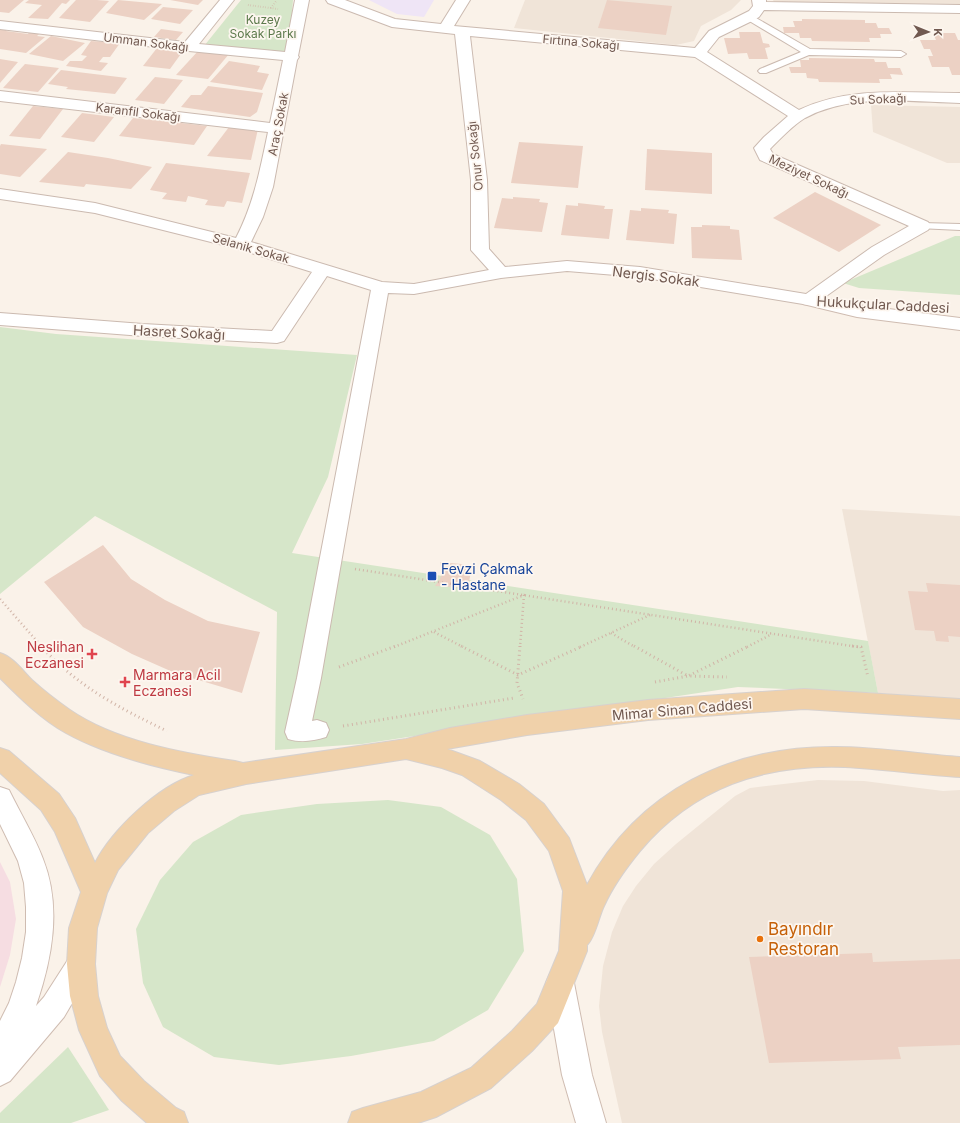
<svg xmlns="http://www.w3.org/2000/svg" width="960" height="1123" font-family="Inter,sans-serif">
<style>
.residential{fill:#f0e4d8}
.education{fill:#efe5f6}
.medical{fill:#f6dde2}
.green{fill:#d6e6c9}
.building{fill:#ecd1c4}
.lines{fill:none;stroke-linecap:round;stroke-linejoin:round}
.lane-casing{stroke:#cbbab0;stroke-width:2}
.street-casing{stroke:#cbbab0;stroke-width:2}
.secondary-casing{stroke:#cfbcb1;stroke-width:2}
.primary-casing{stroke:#d7d1ce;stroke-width:2}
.path-far2{stroke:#d1b4a7;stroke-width:2;stroke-dasharray:0.5 2;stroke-linecap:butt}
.path-far1{stroke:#d1b4a7;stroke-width:2.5;stroke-dasharray:1 3;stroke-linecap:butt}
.path{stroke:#d1b4a7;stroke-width:3;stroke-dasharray:1 3.5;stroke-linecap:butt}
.lane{fill:#fff;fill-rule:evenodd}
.street{fill:#fff;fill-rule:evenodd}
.secondary{fill:#fff;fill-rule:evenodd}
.primary{fill:#f0d1aa;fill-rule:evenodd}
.transit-dot{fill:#1a4fb4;stroke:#fdf6ef;stroke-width:1.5}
.health-dot{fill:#e0444e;stroke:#fdf6ef;stroke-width:1.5}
.food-dot{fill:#e8710a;stroke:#fdf6ef;stroke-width:1.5}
.labels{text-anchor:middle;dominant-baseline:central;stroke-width:3.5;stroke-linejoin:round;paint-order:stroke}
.far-park-label{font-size:12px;fill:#5d7a4c;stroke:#fdf6ef}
.far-street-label{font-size:12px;fill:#715950;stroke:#fdf6ef}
.street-label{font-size:14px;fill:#715950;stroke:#fdf6ef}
.transit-label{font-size:14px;fill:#164399;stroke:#fdf6ef;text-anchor:start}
.health-label{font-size:14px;fill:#be3a42;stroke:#fdf6ef;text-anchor:end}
.near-food-label{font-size:17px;fill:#c56008;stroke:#fdf6ef;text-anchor:start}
</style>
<rect width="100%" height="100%" fill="#faf2e9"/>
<!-- residential -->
<g class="residential">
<polygon points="525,0 741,0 731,10 701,26 694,41 676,45 514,28"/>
<polygon points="773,0 960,0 960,4 774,2"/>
<polygon points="871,105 960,107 960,163 947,163 873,132"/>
<polygon points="842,509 960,516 960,699 878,693"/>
<polygon points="818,780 864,781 943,791 960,790 960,1123 622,1123 602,1032 599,1006 603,966 612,932 623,906 636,886 654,864 676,844 735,796 750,788"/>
</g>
<!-- education -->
<polygon class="education" points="369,0 434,0 424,17 397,14"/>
<!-- medical -->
<polygon class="medical" points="0,862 10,882 16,919 10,955 0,987"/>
<!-- green -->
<g class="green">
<path d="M241,0h52c-1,12 -2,44 -9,52l-80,-6z"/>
<polygon points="955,236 960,236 960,295 859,288 843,283"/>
<polygon points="0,327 56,334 357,355 328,477 292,553 868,641 878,693 738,687 362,744 275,750 277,612 95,516 0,594"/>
<polygon points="388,800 441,807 490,835 517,879 524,951 488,1010 434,1041 351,1056 279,1065 214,1057 163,1027 143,983 136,929 160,880 193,842 241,815 317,804"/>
<polygon points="68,1047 109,1110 71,1123 0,1123 0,1113"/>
</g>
<!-- building -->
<g class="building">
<polygon points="0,0 24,0 9,13 0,12"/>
<polygon points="29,0 70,0 66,4 62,3 48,19 28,18 42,5 25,3"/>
<polygon points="76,0 97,0 109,1 90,22 59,18"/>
<polygon points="118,0 162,4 144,20 106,13"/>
<polygon points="170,0 203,0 198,5"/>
<polygon points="607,0 672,6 666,35 598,28"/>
<polygon points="163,7 193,10 180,24 151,19"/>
<polygon points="802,19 865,20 865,23 876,23 878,28 889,28 892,34 880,34 881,38 869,38 870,42 812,41 811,38 800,38 799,33 784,33 783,27 795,27 793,21 802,21"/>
<polygon points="0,27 8,28 6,31 28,34 29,32 40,33 37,36 45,37 26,53 0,49"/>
<polygon points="161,29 183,32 176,40 154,37"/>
<polygon points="739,32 760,32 763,43 769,44 770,47 765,48 768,59 749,59 747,53 728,54 724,38 740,38"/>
<polygon points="933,33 955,33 958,40 960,40 960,75 952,75 949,67 932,67 928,56 933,56 930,49 924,49 920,40 936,40"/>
<polygon points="51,36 85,43 63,61 29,54"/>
<polygon points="91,41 120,43 110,57 103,57 99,62 108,63 101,71 66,66 70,61 82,61 87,56 81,55"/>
<polygon points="157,48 183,51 170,69 143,66"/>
<polygon points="199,50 229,54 208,79 176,75"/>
<polygon points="809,58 874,59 875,62 886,62 888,68 900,68 903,75 890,74 892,79 879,79 880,83 819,82 818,79 807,78 806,73 791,73 789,67 801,67 800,60 809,60"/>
<polygon points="0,59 18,62 0,83"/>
<polygon points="229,61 260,66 257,72 269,74 262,90 210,82"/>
<polygon points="25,64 59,68 38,92 3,88"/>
<polygon points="61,70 127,78 115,94 66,89 68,87 48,84"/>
<polygon points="155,77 183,80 164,104 135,100"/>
<polygon points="208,86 263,93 257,112 250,117 181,107 191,95 201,95"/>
<polygon points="33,106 63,109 40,139 9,136"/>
<polygon points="82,113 114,117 94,142 61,137"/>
<polygon points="133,118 173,122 207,126 194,145 119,136"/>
<polygon points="229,127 258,129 251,160 207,156"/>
<polygon points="519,142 583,146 578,188 511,183"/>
<polygon points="1,144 47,149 20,177 0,174 0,146"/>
<polygon points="647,149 712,153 712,194 645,190"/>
<polygon points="68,152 108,158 152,167 131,189 86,184 84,187 39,182"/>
<polygon points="166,163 250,173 242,203 227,201 224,207 205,205 208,200 188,196 186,202 162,199 167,193 150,190"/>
<polygon points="815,192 881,225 839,252 773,218"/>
<polygon points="513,197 540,199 539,202 548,203 542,232 494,228 502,198 513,199"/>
<polygon points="578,203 605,206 604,209 613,209 609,239 561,235 566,205 578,206"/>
<polygon points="641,208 669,210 668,213 677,214 674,244 626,240 630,210 641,211"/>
<polygon points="702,225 730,226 730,229 739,230 742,260 692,258 691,227 702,227"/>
<polygon points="103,545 131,579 165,600 208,621 260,632 242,693 175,673 132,654 83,627 44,582"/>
<polygon points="440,562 472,565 468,588 435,586 440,579 442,573"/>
<polygon points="926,583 960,585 960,637 948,636 949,642 936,641 934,631 915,630 908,591 928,592"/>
<polygon points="872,953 873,962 960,959 960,1045 898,1047 901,1059 769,1063 749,957"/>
</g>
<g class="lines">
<defs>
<g id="lane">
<polygon points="749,14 810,49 901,51 906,54 901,57 809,55 766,73 760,73 758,71 760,69 801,52 746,19 745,17"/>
<polygon points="922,223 960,224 960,230 918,228 917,226 918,224"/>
</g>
<path id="street" d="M220,0h14l-35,44 86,8 10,-52h14l-11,56 1,1 -2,3 -24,127 -10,30 -12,25 131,40 32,2 75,-14 -18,-20v-70l-16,-146 -63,-7 -64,-24 -2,-3h19l50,19 46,5 15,-24h14l-16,26 241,22 14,-17 40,-20 4,-5 -1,-6h14v2l194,3v8l-196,-3 -5,7 -5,3 -35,17 -12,15 92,58c50,-24 107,-17 161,-17v10c-51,-1 -108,-10 -155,15 -12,7 -25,21 -35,31l3,5 155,68 3,4 -3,4 -44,25 -69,49 -6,1 -169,-28 -73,-6 -66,7 -87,16 -26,-1 -67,385 -9,43 5,-1 9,3 3,7 -3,7c-13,4 -25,6 -38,2l-3,-7 12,-54 74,-388 -44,-14 -43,65 -7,2 -134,-7 -143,-11v-12l143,11 129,7 40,-59 -77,-24 -140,-35 -95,-14v-10l95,14 141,35c18,-35 24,-68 32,-106l-268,-31v-10l270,32 13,-63 -94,-9 -189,-22v-8l185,21zM470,36l225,21 93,59 -24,21 -10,11 6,12 149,66 -37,21 -66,47 -166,-27 -73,-6 -62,6 -16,-18 -2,-69z"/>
<g id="secondary">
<polygon points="809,295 857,305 960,318 960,330 857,317 803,304 800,300 803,296"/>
<path d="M0,787l9,3c11,23 25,45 34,69 19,48 9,100 -7,147l8,-9 27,-42 10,-4 10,4 4,9 -31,53 -54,64 -10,5v-65l9,-18 7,-21 6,-24 4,-26v-25l-2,-24 -6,-22 -18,-37z"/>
<polygon points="560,970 570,974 574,983 592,1075 606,1123 576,1123 562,1075 546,983 550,974"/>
</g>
<path id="primary" d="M0,653c13,4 22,17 32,27 12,11 25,21 38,30 45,31 112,43 165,51l8,2 163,-24 44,-11 77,-13 121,-15 156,-11 156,10v20l-156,-10 -156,11 -121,15 -80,14 33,12 39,23 25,20 25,34 18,47c52,-95 144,-139 249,-138 41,0 83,7 124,10v20c-38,-2 -76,-8 -115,-10 -81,-3 -151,20 -205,84 -14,17 -27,35 -36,55 -5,10 -9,32 -17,39v6l-29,72 -26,28 -41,37 -55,29 -18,6h-70l4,-11 11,-4 58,-16 50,-24 41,-37 25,-27 22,-53 4,-60 -14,-40 -23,-31 -25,-20 -39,-25 -20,-7 -36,-9 -160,25 -47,11 -25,16 -26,22 -30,37 -11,23 -10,35 -2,36 3,32 9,32 13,28 24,25 32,27 8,4 4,11h-41l-25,-22 -22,-25 -21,-46 -9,-34 -3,-32 2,-36 12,-36 -26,-60 -14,-22 -41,-37v-25l9,3 50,43 16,24 20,45c17,-33 63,-77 99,-88 -40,-8 -92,-22 -128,-42 -25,-14 -46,-35 -66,-55z"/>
</defs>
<!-- lane casing -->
<use href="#lane" class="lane-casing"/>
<!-- street casing -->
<use href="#street" class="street-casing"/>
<!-- secondary casing -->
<use href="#secondary" class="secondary-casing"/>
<!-- primary casing -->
<use href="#primary" class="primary-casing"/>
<!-- path-far2 -->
<g class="path-far2">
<polyline points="248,5 278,9"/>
<polyline points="271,8 277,0"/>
</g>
<!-- path-far1 -->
<g class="path-far1">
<polyline points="355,569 858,647"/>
<polyline points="0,599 42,647"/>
<polyline points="434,632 463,647"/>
<polyline points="611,633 635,647"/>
<polyline points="394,647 524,595 520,647"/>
<polyline points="580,647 650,615"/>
<polyline points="747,647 772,634"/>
</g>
<!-- path -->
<g class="path">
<path d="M41,646c36,40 78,62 126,85"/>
<polyline points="461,646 518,675 583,646"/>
<polyline points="520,646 517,683 523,699"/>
<polyline points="634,646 688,676 749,646"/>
<polyline points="852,646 861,647 868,677"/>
<polyline points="339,667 396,646"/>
<polyline points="655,682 688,676 727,677"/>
<polyline points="343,726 514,698"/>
</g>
<!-- lane -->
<use href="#lane" class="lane"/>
<!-- street -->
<use href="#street" class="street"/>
<!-- secondary -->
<use href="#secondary" class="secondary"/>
<!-- primary -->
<use href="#primary" class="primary"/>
</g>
<!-- markers -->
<rect class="transit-dot" x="427" y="571" width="10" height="10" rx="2"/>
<g class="health-dot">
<path d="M90 648h4v4h4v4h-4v4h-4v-4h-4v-4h4z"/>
<path d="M123 676h4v4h4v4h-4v4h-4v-4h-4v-4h4z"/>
</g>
<circle class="food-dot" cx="760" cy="939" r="4"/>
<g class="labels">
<!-- far-park labels -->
<g class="far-park-label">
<text x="263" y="19">Kuzey<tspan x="263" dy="14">Sokak Parkı</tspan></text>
</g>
<!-- far-street labels -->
<g class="far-street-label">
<text transform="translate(146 42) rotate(7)">Umman Sokağı</text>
<text transform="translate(581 42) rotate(5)">Fırtına Sokağı</text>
<text transform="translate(878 99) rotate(-2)">Su Sokağı</text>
<text transform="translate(138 112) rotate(7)">Karanfil Sokağı</text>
<text transform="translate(278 124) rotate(-79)">Araç Sokak</text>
<text transform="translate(475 156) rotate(-96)">Onur Sokağı</text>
<text transform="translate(809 176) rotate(25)">Meziyet Sokağı</text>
<text transform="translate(251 248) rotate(16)">Selanik Sokak</text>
</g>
<!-- street labels -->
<g class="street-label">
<text transform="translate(656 276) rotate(7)">Nergis Sokak</text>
<text transform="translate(883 304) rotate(3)">Hukukçular Caddesi</text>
<text transform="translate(179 332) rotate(3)">Hasret Sokağı</text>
<text transform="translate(682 709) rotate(-5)">Mimar Sinan Caddesi</text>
</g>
<!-- transit labels -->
<g class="transit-label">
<text x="441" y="568">Fevzi Çakmak<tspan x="441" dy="16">- Hastane</tspan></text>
</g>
<!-- health labels -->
<g class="health-label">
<text x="84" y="646">Neslihan<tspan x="84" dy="16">Eczanesi</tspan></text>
<text x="133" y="674" text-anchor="start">Marmara Acil<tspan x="133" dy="16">Eczanesi</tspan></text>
</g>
<!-- near-food labels -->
<g class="near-food-label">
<text x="768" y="929">Bayındır<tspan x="768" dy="20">Restoran</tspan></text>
</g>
</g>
<!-- north arrow -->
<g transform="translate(928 32) rotate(91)" stroke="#fdf6ef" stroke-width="3" paint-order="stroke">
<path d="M0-3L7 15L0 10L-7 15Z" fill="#715950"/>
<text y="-6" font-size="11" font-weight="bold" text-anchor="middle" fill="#715950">K</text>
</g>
</svg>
